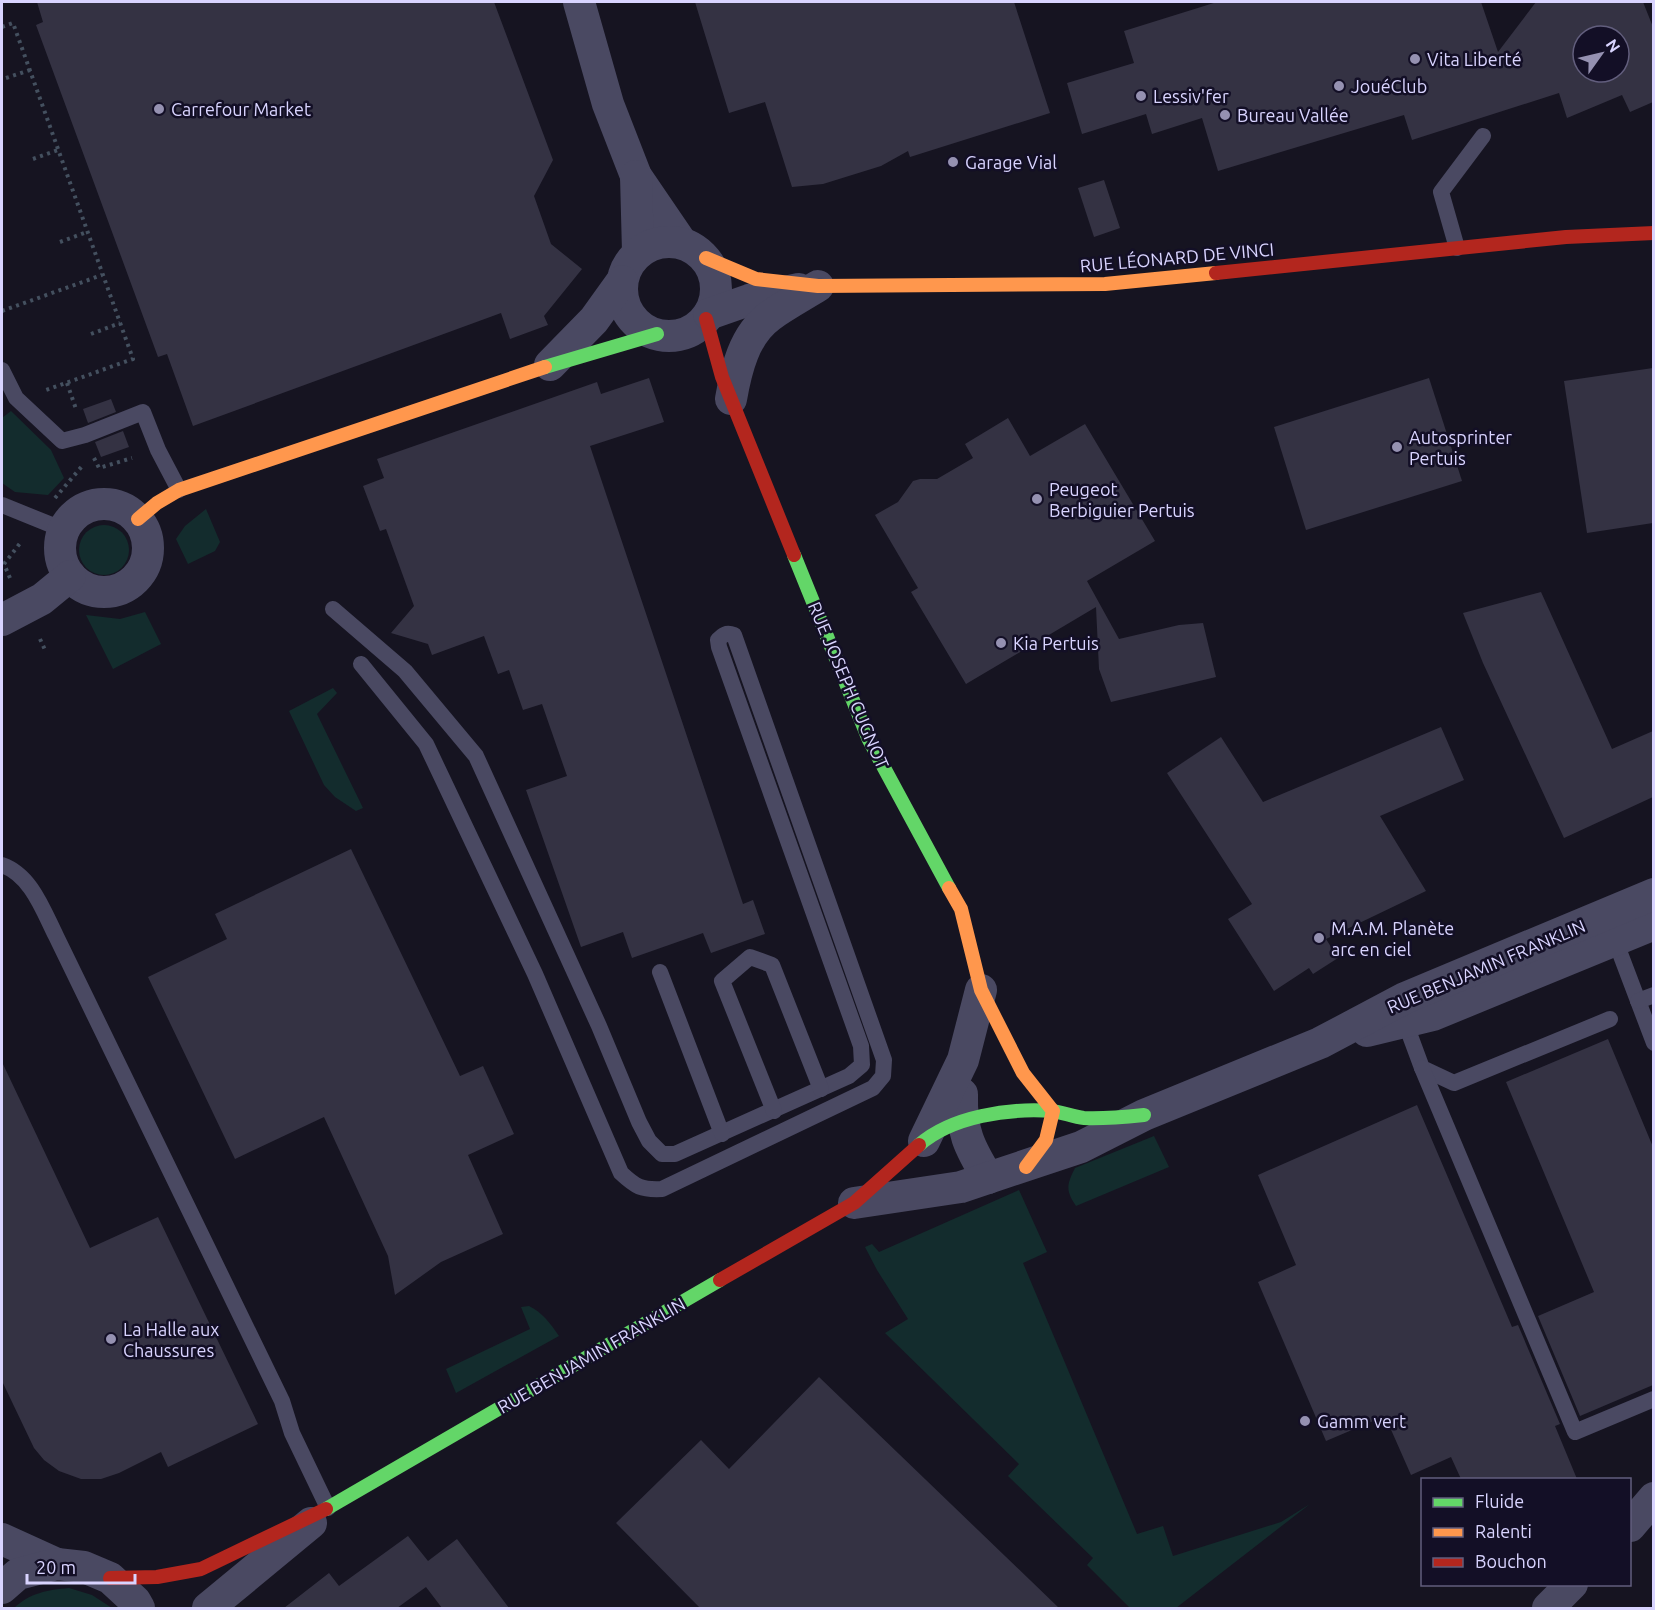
<svg xmlns="http://www.w3.org/2000/svg" width="1655" height="1610" font-family="Ubuntu,sans-serif">
<style>
.green{fill:#132c2d}
.building{fill:#343243;fill-rule:evenodd}
.lines{fill:none;stroke-linecap:round;stroke-linejoin:round}
.path{stroke:#44505f;stroke-width:4;stroke-dasharray:3 4.5;stroke-linecap:butt}
.lane{stroke:#4a4962;stroke-width:16}
.street{stroke:#4a4962;stroke-width:32}
.fast{stroke:#63d668;stroke-width:14}
.slow{stroke:#ff974d;stroke-width:14}
.jam{stroke:#b3261e;stroke-width:14}
.poi-dot{fill:#9591b1;stroke:#130f26;stroke-width:2}
.labels{text-anchor:middle;dominant-baseline:central;stroke-width:5;stroke-linejoin:round;paint-order:stroke}
.poi-label{font-size:18px;fill:#d9d4ff;stroke:#130f26;text-anchor:start}
.street-label{font-size:18px;fill:#d9d4ff;stroke:#130f26}
</style>
<rect width="100%" height="100%" fill="#161421"/>
<!-- green -->
<g class="green">
<polygon points="11,411 51,450 64,478 48,495 15,492 2,483 2,418"/>
<polygon points="206,509 220,542 215,551 188,564 176,539 185,526"/>
<circle cx="104" cy="550" r="25"/>
<polygon points="145,612 161,644 113,669 86,615 120,619"/>
<polygon points="333,688 337,693 317,714 363,808 356,811 335,797 324,785 289,711"/>
<path d="M1154,1136l15,31 -93,39c-11,-16 -9,-22 -1,-38z"/>
<polygon points="1019,1190 1047,1252 1023,1263 1137,1534 1163,1526 1173,1556 1281,1522 1310,1504 1176,1608 1130,1608 1087,1565 1093,1558 1008,1476 1019,1464 885,1333 908,1319 877,1270 865,1247 872,1244 879,1252"/>
<path d="M529,1306c14,7 21,17 30,30l-103,57 -10,-24 84,-40 -9,-22z"/>
<path d="M69,1588l23,7 20,13h-98c16,-15 33,-18 55,-20z"/>
</g>
<!-- building -->
<g class="building">
<polygon points="37,2 494,2 553,160 534,196 551,244 582,269 544,316 548,325 510,339 501,313 193,426 167,354 158,357 36,25 43,22"/>
<polygon points="695,2 1014,2 1050,113 910,157 908,151 881,166 823,184 792,187 765,102 729,113"/>
<path d="M1217,2h264l17,50 38,-50h107l10,25v75l-23,10 -8,-17 -55,23 -8,-25 -147,47 -8,-25 -186,56 -16,-53 -50,16 -6,-20 -64,20 -15,-51 67,-20 -10,-32zM1583,36h36v36h-36z"/>
<polygon points="1104,180 1120,228 1094,237 1078,188"/>
<polygon points="1653,368 1653,523 1587,533 1564,381"/>
<polygon points="649,378 664,422 590,446 743,904 753,900 765,934 711,953 703,933 632,958 623,932 581,947 526,790 567,776 542,704 523,710 509,670 498,674 484,636 432,655 428,644 391,633 414,606 386,529 380,531 363,486 384,478 377,459 597,382 601,394"/>
<polygon points="1429,378 1462,481 1306,530 1274,427"/>
<polygon points="111,399 116,412 88,423 83,409"/>
<polygon points="1008,418 1030,456 1085,424 1155,541 1087,581 1119,639 1179,625 1203,623 1216,677 1111,702 1099,669 1096,607 966,684 911,592 918,588 875,515 898,502 913,481 920,479 937,479 973,458 965,444"/>
<polygon points="123,431 129,447 101,457 95,442"/>
<polygon points="1541,592 1612,749 1653,731 1653,797 1564,838 1483,663 1463,613"/>
<polygon points="1441,727 1464,780 1380,816 1426,891 1326,939 1338,958 1313,974 1309,968 1274,991 1228,919 1252,904 1167,773 1221,737 1263,802"/>
<polygon points="351,849 460,1076 483,1066 514,1134 468,1155 503,1234 441,1262 395,1295 388,1256 324,1117 235,1159 148,977 227,939 215,914"/>
<polygon points="1608,1039 1653,1147 1653,1385 1580,1416 1538,1316 1594,1292 1506,1082"/>
<polygon points="2,1062 90,1248 158,1217 258,1424 168,1467 161,1452 119,1473 101,1479 81,1479 59,1471 44,1460 34,1448 2,1381"/>
<polygon points="1417,1105 1512,1327 1518,1325 1560,1424 1555,1426 1577,1479 1461,1479 1451,1457 1411,1475 1385,1416 1326,1441 1258,1282 1296,1265 1258,1175"/>
<polygon points="819,1377 1059,1608 700,1608 616,1523 701,1440 729,1469"/>
<polygon points="408,1536 428,1561 457,1539 509,1608 442,1608 426,1587 397,1608 284,1608 329,1573 339,1586"/>
</g>
<g class="lines">
<!-- path -->
<g class="path">
<polyline points="2,27 13,23 133,359 46,390"/>
<polyline points="6,78 30,70"/>
<polyline points="33,159 58,150"/>
<polyline points="60,242 87,232"/>
<polyline points="2,311 102,275"/>
<polyline points="91,334 120,323"/>
<polyline points="67,383 76,409"/>
<polyline points="94,458 99,468 132,458"/>
<polyline points="55,498 83,465"/>
<polyline points="10,578 4,564 21,542"/>
<polyline points="40,639 46,652"/>
</g>
<!-- lane -->
<g class="lane">
<polyline points="1457,248 1441,192 1483,136"/>
<polyline points="2,370 16,398 62,441 85,435 143,412 158,450 179,490"/>
<polyline points="2,505 64,530"/>
<path d="M333,609l72,62 71,85 123,270 40,96 10,19 13,13h13l174,-78 13,-11 -1,-19 -142,-399 -1,-7c5,-5 8,-8 16,-5l150,425 -1,16 -10,12 -211,101c-21,1 -26,-2 -41,-16l-86,-199 -109,-230 -65,-80"/>
<path d="M2,865c29,10 41,45 54,71l226,465 10,32 36,75"/>
<polyline points="1615,940 1654,1043"/>
<polyline points="660,972 722,1134"/>
<polyline points="1638,1001 1654,995"/>
<polyline points="1405,1022 1422,1068 1454,1083 1610,1019"/>
<polyline points="1422,1068 1575,1432 1654,1399"/>
<polyline points="774,1111 722,981 750,957 772,965 821,1089"/>
</g>
<!-- street -->
<g class="street">
<polyline points="579,2 608,104 636,176 681,242"/>
<polyline points="636,176 638,252"/>
<circle cx="669" cy="289" r="47"/>
<polyline points="709,314 749,300 799,289"/>
<polyline points="550,365 594,320 622,281"/>
<path d="M731,399c5,-29 13,-64 39,-83 15,-11 32,-20 48,-30"/>
<circle cx="104" cy="548" r="44"/>
<polyline points="2,620 42,599 70,576"/>
<polyline points="1367,1031 1433,1015 1654,924"/>
<path d="M962,1094c-1,37 7,53 26,84"/>
<polyline points="924,1141 963,1060 981,990"/>
<polyline points="854,1203 961,1187 1081,1147 1144,1115 1320,1043 1405,998 1654,894"/>
<polyline points="1630,1526 1654,1498"/>
<polyline points="2,1539 57,1564"/>
<polyline points="2,1588 18,1574 57,1564 84,1567 110,1578 135,1601 139,1608"/>
<polyline points="208,1608 311,1523"/>
<polyline points="1548,1608 1572,1584"/>
</g>
<!-- fast -->
<g class="fast">
<polyline points="545,367 657,334"/>
<polyline points="794,555 869,740 949,888"/>
<path d="M919,1145c33,-29 90,-37 133,-34 10,1 21,6 32,7 20,1 40,-1 60,-3"/>
<polyline points="326,1509 720,1280"/>
</g>
<!-- slow -->
<g class="slow">
<polyline points="706,258 756,279 818,286 1105,284 1216,273"/>
<polyline points="138,519 157,503 179,490 545,367"/>
<polyline points="949,888 961,909 981,990 1023,1073 1053,1111 1046,1140 1026,1167"/>
</g>
<!-- jam -->
<g class="jam">
<polyline points="1216,273 1566,237 1654,233"/>
<polyline points="706,319 722,377 794,555"/>
<polyline points="720,1280 854,1203 919,1145"/>
<polyline points="110,1578 157,1577 201,1569 326,1509"/>
</g>
</g>
<!-- markers -->
<g class="poi-dot">
<circle cx="1415" cy="59" r="6"/>
<circle cx="1339" cy="86" r="6"/>
<circle cx="1141" cy="96" r="6"/>
<circle cx="159" cy="109" r="6"/>
<circle cx="1225" cy="115" r="6"/>
<circle cx="953" cy="162" r="6"/>
<circle cx="1397" cy="447" r="6"/>
<circle cx="1037" cy="499" r="6"/>
<circle cx="1001" cy="643" r="6"/>
<circle cx="1319" cy="938" r="6"/>
<circle cx="111" cy="1339" r="6"/>
<circle cx="1305" cy="1421" r="6"/>
</g>
<g class="labels">
<!-- poi labels -->
<g class="poi-label">
<text x="1427" y="59">Vita Liberté</text>
<text x="1351" y="86">JouéClub</text>
<text x="1153" y="96">Lessiv'fer</text>
<text x="171" y="109">Carrefour Market</text>
<text x="1237" y="115">Bureau Vallée</text>
<text x="965" y="162">Garage Vial</text>
<text x="1409" y="437">Autosprinter<tspan x="1409" dy="21">Pertuis</tspan></text>
<text x="1049" y="489">Peugeot<tspan x="1049" dy="21">Berbiguier Pertuis</tspan></text>
<text x="1013" y="643">Kia Pertuis</text>
<text x="1331" y="928">M.A.M. Planète<tspan x="1331" dy="21">arc en ciel</tspan></text>
<text x="123" y="1329">La Halle aux<tspan x="123" dy="21">Chaussures</tspan></text>
<text x="1317" y="1421">Gamm vert</text>
</g>
<!-- street labels -->
<g class="street-label">
<text transform="translate(1177 257) rotate(-5)">RUE LÉONARD DE VINCI</text>
<text transform="translate(849 685) rotate(67)">RUE JOSEPH CUGNOT</text>
<text transform="translate(1486 966) rotate(-23)">RUE BENJAMIN FRANKLIN</text>
<text transform="translate(591 1355) rotate(-30)">RUE BENJAMIN FRANKLIN</text>
</g>
</g>
<!-- border -->
<rect width="1655" height="1610" fill="none" stroke="#d9d4ff" stroke-width="6"/>
<!-- legend -->
<rect x="1421" y="1478" width="210" height="108" fill="#130f26" stroke="#625e7d" stroke-width="1.5"/>
<rect x="1433" y="1498" width="30" height="9" fill="#63d668" stroke="#625e7d" stroke-width="1.5"/>
<text x="1475" y="1508" font-size="18" fill="#d9d4ff">Fluide</text>
<rect x="1433" y="1528" width="30" height="9" fill="#ff974d" stroke="#625e7d" stroke-width="1.5"/>
<text x="1475" y="1538" font-size="18" fill="#d9d4ff">Ralenti</text>
<rect x="1433" y="1558" width="30" height="9" fill="#b3261e" stroke="#625e7d" stroke-width="1.5"/>
<text x="1475" y="1568" font-size="18" fill="#d9d4ff">Bouchon</text>
<!-- north arrow -->
<g transform="translate(1601 54) rotate(56)"><circle r="28" fill="#130f26" stroke="#625e7d" stroke-width="1.5"/>
<path d="M0-4.5L10 22L0 15L-10 22Z" fill="#9591b1"/>
<text y="-9" font-size="16" font-weight="bold" text-anchor="middle" fill="#d9d4ff">N</text>
</g>
<!-- scale -->
<path d="M27 1574v9h108v-9" fill="none" stroke="#d9d4ff" stroke-width="3"/>
<text x="36" y="1574" font-size="18" fill="#d9d4ff" stroke="#130f26" stroke-width="4.5" paint-order="stroke">20 m</text>
</svg>
